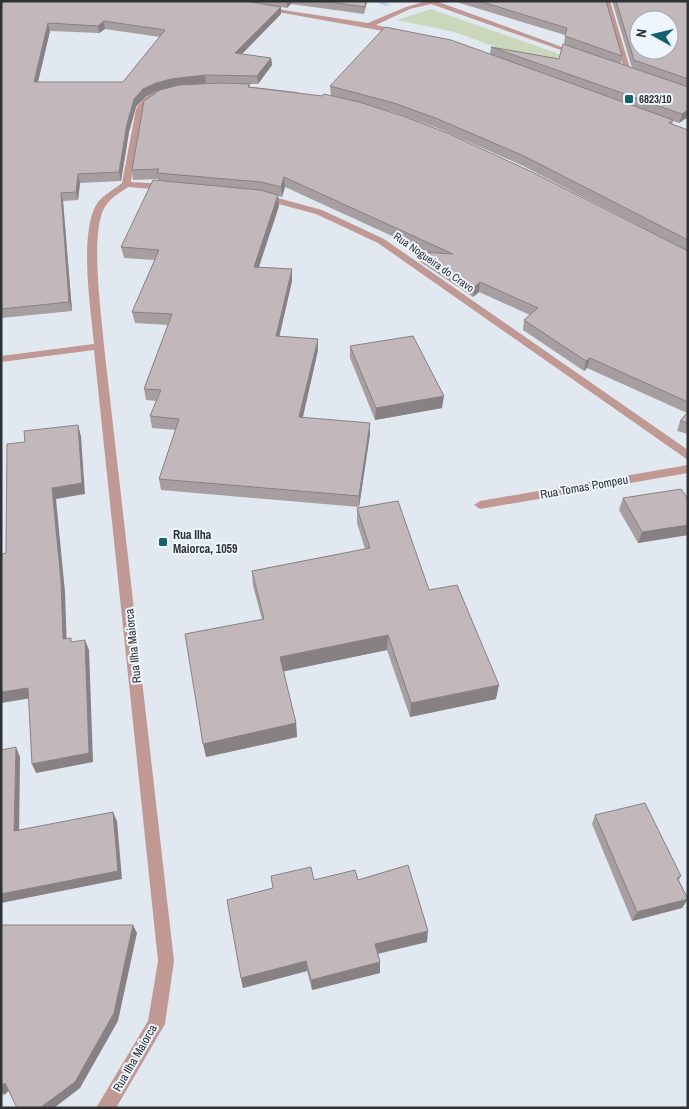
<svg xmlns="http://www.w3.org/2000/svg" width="689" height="1109" font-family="'Archivo Narrow',sans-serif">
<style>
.green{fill:#cbd7bb}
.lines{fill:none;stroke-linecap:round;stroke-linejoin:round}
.stream{fill:#bdd0ef;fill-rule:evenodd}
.minor{fill:#c09894;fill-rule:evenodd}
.tertiary{fill:#c09894;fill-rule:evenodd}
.wall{fill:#a79ea2;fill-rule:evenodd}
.shaded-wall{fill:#888184}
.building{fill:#c2b8bc;stroke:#888184;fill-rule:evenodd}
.poi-dot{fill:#15626c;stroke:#eef5fd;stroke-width:2}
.labels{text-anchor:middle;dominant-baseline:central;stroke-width:4;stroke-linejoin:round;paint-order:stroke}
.far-poi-label{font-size:11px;font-weight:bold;fill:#2f3235;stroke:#eef5fd;text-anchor:start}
.far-street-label{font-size:11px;fill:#2f3235;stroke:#eef5fd}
.street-label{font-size:12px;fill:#2f3235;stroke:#eef5fd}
.poi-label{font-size:12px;font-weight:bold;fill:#2f3235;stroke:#eef5fd;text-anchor:start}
</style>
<rect width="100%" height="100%" fill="#e1e8f0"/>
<!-- green -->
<polygon class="green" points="431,9 688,99 688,118 455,32 397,20"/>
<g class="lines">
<!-- stream -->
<polygon class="stream" points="376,1 384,1 390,5 385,6"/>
<!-- minor -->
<g class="minor">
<polygon points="604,1 610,1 632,75 625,73"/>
<polygon points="254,87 297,92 301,94 297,96 257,91 254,91"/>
<path d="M155,92l7,2 -12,8 -6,7 -13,73 35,2 4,3 -4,3 -38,-3c-7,5 -16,10 -21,17 -19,22 -5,112 -3,142l70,615 -9,63 -49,84h-20l52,-87 10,-60 -64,-611 -93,12v-6l93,-12c-3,-35 -16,-113 4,-142 5,-7 17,-13 24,-19l14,-74 8,-11z"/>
<polygon points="263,194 322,210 384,239 688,450 688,460 378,243 316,214 260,199 260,195"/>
<polygon points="688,465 688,473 480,509 474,505 480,501"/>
</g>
<!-- tertiary -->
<polygon class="tertiary" points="427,1 436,1 581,54 575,55 431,4 410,9 376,25 402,31 402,33 400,34 261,9 264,7 368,23 406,7"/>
</g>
<!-- wall -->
<g class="wall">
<path d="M1,1h366l-3,13 -73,-10 -4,4 -6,-1v7l-39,40 29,4 1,7 -14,19h-18h10v3l72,9 9,-1 -1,-9 160,-32 1,-7 68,12 5,-15 1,-9 -112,-34h153l16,55 -1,8 11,4 -20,-67h76v116l-9,6 -6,-2 -1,3 16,6v121l-165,-85 -86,-38 -44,-16 -12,-3 307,142v183l-11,-3 3,-10 7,-8 -100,-45 -3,3 -61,-41 1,-10 6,-5 -51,-23 -6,5 -54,-36 1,-9h7l-142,-65 -3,10 -4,-1 1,10 -20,61 33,2v12l-13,55 39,14 -15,67 67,17 -11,73 -198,-17 -2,-11 17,-49 -24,-2 -2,-12 6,-15 -10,-1 -2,-11 24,-64 -33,-2 -3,-11 23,-52 -31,-2 -3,-11 37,-66v-2l-25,1 -1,-10 28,-80 -15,7 -9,10 -7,25 -8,49 -41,2 -2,17 -15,1 9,110 -71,7zM105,29l55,8 -37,45h-85l12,-51 49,2z"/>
<polygon points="350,346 442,408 375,420 350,358"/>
<polygon points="623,498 688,499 688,535 638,543 619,510"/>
<polygon points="357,508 429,590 496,699 410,717 387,650 283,671 296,723 297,737 206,757 262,619 253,586 252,571 365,549 357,523"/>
<polygon points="595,815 681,876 679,880 688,899 682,908 632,921 592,824"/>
<polygon points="271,876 314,880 358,880 427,942 378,954 380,962 380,973 312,990 307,971 243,988 241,978 273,888"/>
</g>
<!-- shaded-wall -->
<g class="shaded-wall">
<polygon points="287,1 291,1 291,4 287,8"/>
<polygon points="366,1 367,1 364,14 365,7"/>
<polygon points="281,7 281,14 235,61 235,53"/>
<polygon points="104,21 105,29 99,33 98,26"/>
<polygon points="48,23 50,31 36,90 34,82"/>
<polygon points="271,58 272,65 258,84 257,76"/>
<polygon points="205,75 206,83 172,87 157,91 145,97 136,107 129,132 121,181 119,172 127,124 134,99 143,89 156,83 171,79"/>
<polygon points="688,110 688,117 679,123 682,114"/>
<polygon points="78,174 80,183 78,200 76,192"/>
<polygon points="284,177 285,187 282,197 281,187"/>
<polygon points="61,193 63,201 72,311 69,302"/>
<polygon points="278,195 279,206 255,278 254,267"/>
<polygon points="292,269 292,281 277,347 276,336"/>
<polygon points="480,282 479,292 473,297 474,287"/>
<polygon points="318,339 318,350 300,429 299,417"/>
<polygon points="590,358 587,368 584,371 586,361"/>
<polygon points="444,396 442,408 375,420 376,408"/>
<polygon points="370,423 370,434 359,507 359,496"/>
<polygon points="78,425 81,436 85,494 56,499 65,592 67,650 63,639 52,488"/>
<polygon points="688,525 688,535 638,543 642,532"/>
<polygon points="388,635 387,650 281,672 280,657"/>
<polygon points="85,640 89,650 93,762 36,773 32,764"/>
<polygon points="499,685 496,699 410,717 411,703"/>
<polygon points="28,688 32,698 1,703 1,692"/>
<polygon points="296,723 297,737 206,757 203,744"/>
<polygon points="16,747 20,757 19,840 14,831"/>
<polygon points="113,812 117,821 122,879 1,903 1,894"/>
<polygon points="688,899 682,908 632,921 637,912"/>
<polygon points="133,925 137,933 118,1021 80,1088 54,1108 40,1108"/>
<polygon points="428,931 427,942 375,954 375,944"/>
<polygon points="306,961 307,971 243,988 241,978"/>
<polygon points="380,962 380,973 312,990 311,980"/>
<polygon points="5,1083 11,1089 4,1095 1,1092 1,1086"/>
</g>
<!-- building -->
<g class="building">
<path d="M1,1h244l36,6 -46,46 36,5 -14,18 -52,-1 -34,4 -15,4 -13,6 -9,10 -7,25 -8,48 -41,2 -2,18 -15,1 8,109 -68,7zM104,21l61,9 -42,52h-89l14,-59 50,3z"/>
<polygon points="323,1 366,1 365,7"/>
<polygon points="479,1 606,1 622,56 565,36 567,28"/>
<path d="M616,1h72v78l-54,-19zM639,20h30v30h-30z"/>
<polygon points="385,27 451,40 673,120 669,123 688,130 688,240 524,156 438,119 394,103 330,86"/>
<polygon points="563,44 688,87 688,110 682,114 491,47 559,59"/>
<polygon points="221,83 250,84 248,87 322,96 324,94 359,102 403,116 447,133 532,172 688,251 688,402 590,358 586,361 524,320 538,308 480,282 474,287 420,252 453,254 284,177 281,187 261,182 157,173 159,169 132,170 144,101 160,90 179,85"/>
<polygon points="153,180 260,190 278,195 254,267 292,269 276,336 318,339 299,417 370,423 359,496 159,479 179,419 150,416 161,390 144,389 172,314 132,312 159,250 121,247"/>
<polygon points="413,336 444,396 376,408 350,346"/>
<polygon points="688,412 688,423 680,421"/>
<polygon points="78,425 82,483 52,488 61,581 63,639 71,638 71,642 85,640 89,753 32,764 28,688 1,692 1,554 6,553 7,444 25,442 24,431"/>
<polygon points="681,489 688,499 688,525 642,532 623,498"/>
<polygon points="398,501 429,590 457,585 499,685 411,703 388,635 280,657 296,723 203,744 185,634 264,619 252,571 370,548 357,508"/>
<polygon points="16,747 14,831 113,812 118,871 1,894 1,750"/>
<polygon points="645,803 681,876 677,878 688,899 637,912 595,815"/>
<polygon points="408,865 428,931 375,944 380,962 311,980 306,961 241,978 227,900 273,888 271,876 311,867 314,880 355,870 358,880"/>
<polygon points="1,925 133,925 114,1013 75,1082 40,1108 17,1108 5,1083 1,1086"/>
</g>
<!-- markers -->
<g class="poi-dot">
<rect x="624" y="94" width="10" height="10" rx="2.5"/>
<rect x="158" y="537" width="10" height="10" rx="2.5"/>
</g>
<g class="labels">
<!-- far-poi labels -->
<g class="far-poi-label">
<text x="639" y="99">6823/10</text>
</g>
<!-- far-street labels -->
<g class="far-street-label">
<text transform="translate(434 262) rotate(35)">Rua Nogueira do Cravo</text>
</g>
<!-- street labels -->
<g class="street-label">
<text transform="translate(584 487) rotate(-10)">Rua Tomas Pompeu</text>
<text transform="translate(133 646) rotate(-96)">Rua Ilha Maiorca</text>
<text transform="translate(135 1058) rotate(-60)">Rua Ilha Maiorca</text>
</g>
<!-- poi labels -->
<g class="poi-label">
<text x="173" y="535">Rua Ilha<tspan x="173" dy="14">Maiorca, 1059</tspan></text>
</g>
</g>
<!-- border -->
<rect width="689" height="1109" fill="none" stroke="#2f3235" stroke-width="5"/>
<!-- north arrow -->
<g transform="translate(654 35) rotate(278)"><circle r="24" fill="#eef5fd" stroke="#a2a7ad"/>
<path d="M0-4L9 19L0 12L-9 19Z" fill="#15626c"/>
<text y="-8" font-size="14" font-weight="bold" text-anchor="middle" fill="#2f3235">N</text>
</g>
</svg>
